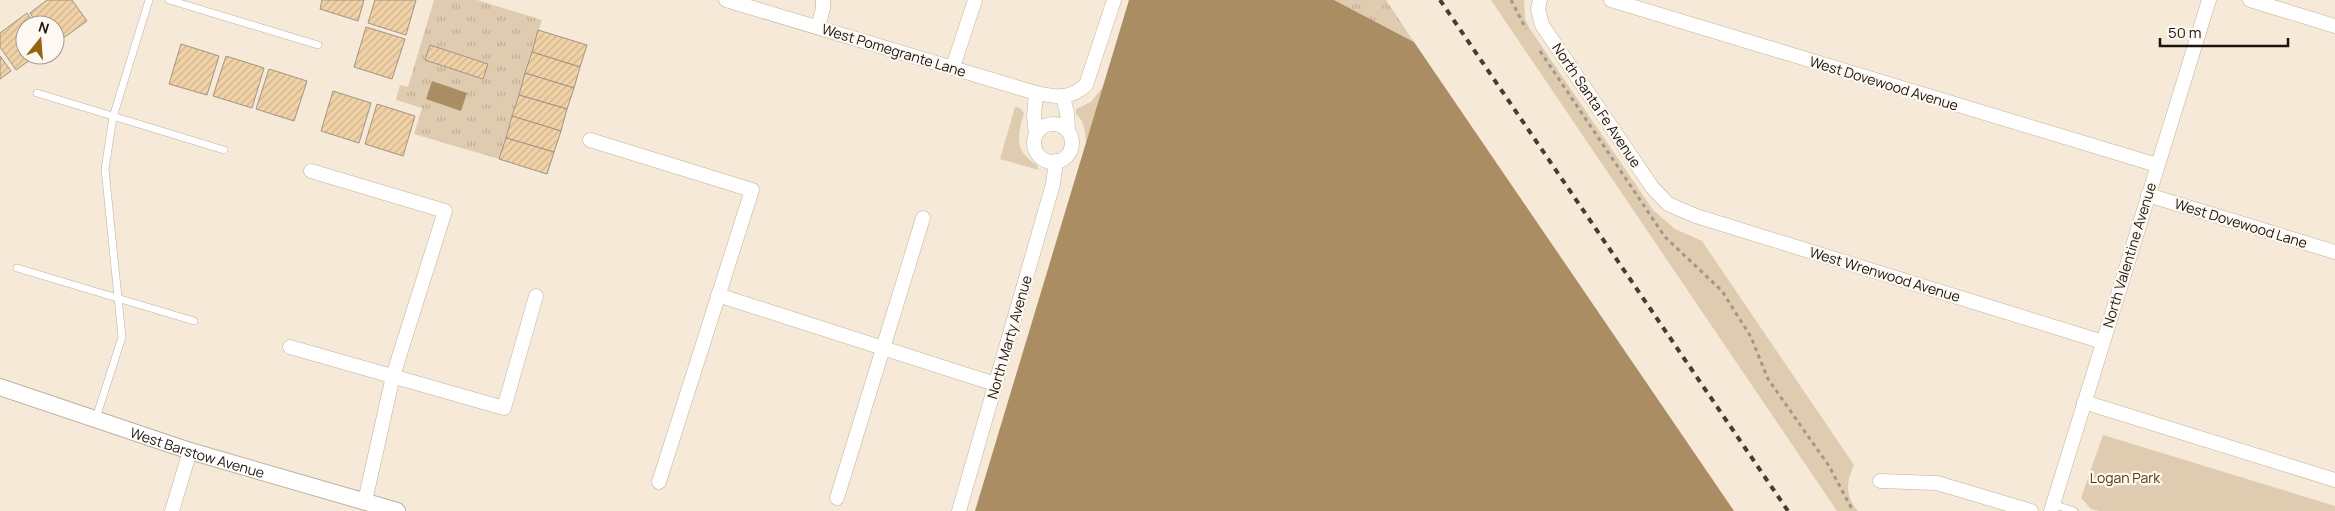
<svg xmlns="http://www.w3.org/2000/svg" width="2335" height="511" font-family="Manrope,sans-serif">
<style>
.grass{fill:url(#grass-tufts)}
.park{fill:#dfcbb0}
.water{fill:#ab8d64}
.building{fill:url(#building-hatch);stroke:#a09483}
.lines{fill:none;stroke-linecap:round;stroke-linejoin:round}
.service-casing{stroke:#bdb1a0;stroke-width:8}
.minor-casing{stroke:#bdb1a0;stroke-width:15}
.tertiary-casing{stroke:#bdb1a0;stroke-width:18}
.path{stroke:#a1978a;stroke-width:3;stroke-dasharray:4 4;stroke-linecap:butt}
.service{stroke:#fff;stroke-width:7}
.minor{stroke:#fff;stroke-width:14}
.tertiary{stroke:#fff;stroke-width:16}
.rail{stroke:#433d35;stroke-width:4;stroke-dasharray:6 6;stroke-linecap:butt}
.labels{text-anchor:middle;dominant-baseline:central;stroke-width:4.5;stroke-linejoin:round;paint-order:stroke}
.street-label{font-size:14px;fill:#1a150f;stroke:#fdf8f1}
.park-label{font-size:14px;fill:#583a01;stroke:#fdf8f1}
</style>
<defs>
<pattern id="grass-tufts" width="24" height="20" patternUnits="userSpaceOnUse" patternTransform="scale(1.25)"><rect width="24" height="20" fill="#dfcbb0"/><path d="M3 7l-1-3M5 7V3M7 7l1-3M15 17l-1-3M17 17v-4M19 17l1-3" fill="none" stroke="#bfad96"/></pattern>
<pattern id="building-hatch" width="6" height="6" patternUnits="userSpaceOnUse" patternTransform="scale(1.25)"><rect width="6" height="6" fill="#f1d1a6"/><path d="M-1 1l2-2M0 6l6-6M5 7l2-2" fill="none" stroke="#ceb38e"/></pattern>
</defs>
<rect width="100%" height="100%" fill="#f6e9d7"/>
<!-- grass -->
<g class="grass">
<polygon points="434,0 477,0 542,20 499,159 414,134 422,108 396,100 400,85 408,87"/>
<polygon points="1334,0 1386,0 1414,42"/>
</g>
<!-- park -->
<g class="park">
<path d="M1491,0h33l1,19 5,10 123,181 22,19 27,12 152,224c-8,16 -9,32 4,46h-21z"/>
<path d="M1104,86l-18,57c-1,-11 -1,-21 -10,-29v-5l15,-7z"/>
<path d="M1015,107l5,1 4,5c-7,23 -10,39 13,52l2,5 -39,-11z"/>
<polygon points="2103,435 2335,506 2335,511 2099,511 2091,509 2081,498"/>
</g>
<!-- water -->
<g class="water">
<polygon points="1129,0 1334,0 1414,42 1734,511 975,511"/>
<polygon points="432,81 467,93 461,111 426,99"/>
</g>
<!-- building -->
<g class="building">
<polygon points="47,0 72,0 87,21 55,44 55,25 38,25 30,13"/>
<polygon points="322,0 364,0 358,21 320,9"/>
<polygon points="375,0 416,0 406,35 368,23"/>
<polygon points="27,13 35,25 25,25 25,55 37,55 16,70 0,47 0,33"/>
<polygon points="366,27 405,39 392,79 354,67"/>
<polygon points="538,30 587,45 580,67 532,52"/>
<polygon points="181,44 219,56 207,95 169,84"/>
<polygon points="430,45 488,64 483,79 425,60"/>
<polygon points="532,52 580,67 574,88 525,73"/>
<polygon points="0,56 11,71 0,79"/>
<polygon points="226,56 264,68 252,108 213,96"/>
<polygon points="269,69 307,81 294,121 256,109"/>
<polygon points="525,73 574,88 567,109 519,95"/>
<polygon points="333,91 371,103 359,143 321,131"/>
<polygon points="519,95 567,109 561,131 512,116"/>
<polygon points="377,104 415,116 403,156 365,144"/>
<polygon points="512,116 561,131 554,152 506,138"/>
<polygon points="506,138 554,152 547,174 499,159"/>
</g>
<g class="lines">
<defs>
<g id="service">
<polyline points="169,0 318,45"/>
<polyline points="37,93 224,150"/>
<polyline points="17,268 194,321"/>
<polyline points="96,418 122,337 105,169 113,117 149,0"/>
<polyline points="2053,504 2074,511"/>
</g>
<g id="minor">
<path d="M726,0l310,93c20,4 33,7 50,-8l28,-85"/>
<polyline points="1540,0 1538,9 1542,25 1652,187 1668,204 1696,216 2103,342"/>
<polyline points="1611,0 2157,165"/>
<polyline points="2250,0 2335,26"/>
<polyline points="818,27 823,8 823,0"/>
<polyline points="953,67 975,0"/>
<polyline points="1036,93 1034,116 1036,134"/>
<polyline points="1063,98 1067,112 1068,130"/>
<circle cx="1053" cy="143" r="19"/>
<polyline points="590,140 752,190 659,482"/>
<polyline points="311,171 445,211 393,376 365,501"/>
<polyline points="2148,195 2335,252"/>
<polyline points="718,295 995,384"/>
<polyline points="290,347 504,408 536,296"/>
<polyline points="2084,402 2335,480"/>
<polyline points="1880,481 1937,483 2031,511"/>
<polyline points="837,498 923,218"/>
<polyline points="172,511 190,451"/>
<polyline points="959,511 1053,184 1056,161"/>
<polyline points="2051,511 2209,0"/>
</g>
<g id="tertiary">
<path id="s1" d="M0,387l190,64 207,60"/>
</g>
</defs>
<!-- service casing -->
<use href="#service" class="service-casing"/>
<!-- minor casing -->
<use href="#minor" class="minor-casing"/>
<!-- tertiary casing -->
<use href="#tertiary" class="tertiary-casing"/>
<!-- path -->
<g class="path">
<polyline points="1511,0 1526,29"/>
<polyline points="1540,51 1665,237 1722,291 1751,337 1768,379 1829,466 1853,511"/>
</g>
<!-- service -->
<use href="#service" class="service"/>
<!-- minor -->
<use href="#minor" class="minor"/>
<!-- tertiary -->
<use href="#tertiary" class="tertiary"/>
<!-- rail -->
<polyline class="rail" points="1440,0 1788,511"/>
</g>
<g class="labels">
<!-- street labels -->
<g class="street-label">
<text transform="translate(894 50) rotate(17)">West Pomegrante Lane</text>
<text transform="translate(1884 83) rotate(17)">West Dovewood Avenue</text>
<text transform="translate(1597 105) rotate(56)">North Santa Fe Avenue</text>
<text transform="translate(2241 223) rotate(17)">West Dovewood Lane</text>
<text transform="translate(2129 255) rotate(-73)">North Valentine Avenue</text>
<text transform="translate(1885 274) rotate(17)">West Wrenwood Avenue</text>
<text transform="translate(1009 337) rotate(-74)">North Marty Avenue</text>
<text stroke="none"><textPath href="#s1" startOffset="208">West Barstow Avenue</textPath></text>
</g>
<!-- park labels -->
<g class="park-label">
<text x="2125" y="477">Logan Park</text>
</g>
</g>
<!-- north arrow -->
<g transform="translate(40 40) rotate(17)"><circle r="24" fill="#fdf8f1" stroke="#a29d97"/>
<path d="M0-4L9 19L0 12L-9 19Z" fill="#936512"/>
<text y="-8" font-size="14" font-weight="bold" text-anchor="middle" fill="#1a150f">N</text>
</g>
<!-- scale -->
<path d="M2160 38v8h128v-8" fill="none" stroke="#1a150f" stroke-width="2.5"/>
<text x="2168" y="38" font-size="15" fill="#1a150f" stroke="#fdf8f1" stroke-width="4" paint-order="stroke">50 m</text>
</svg>
